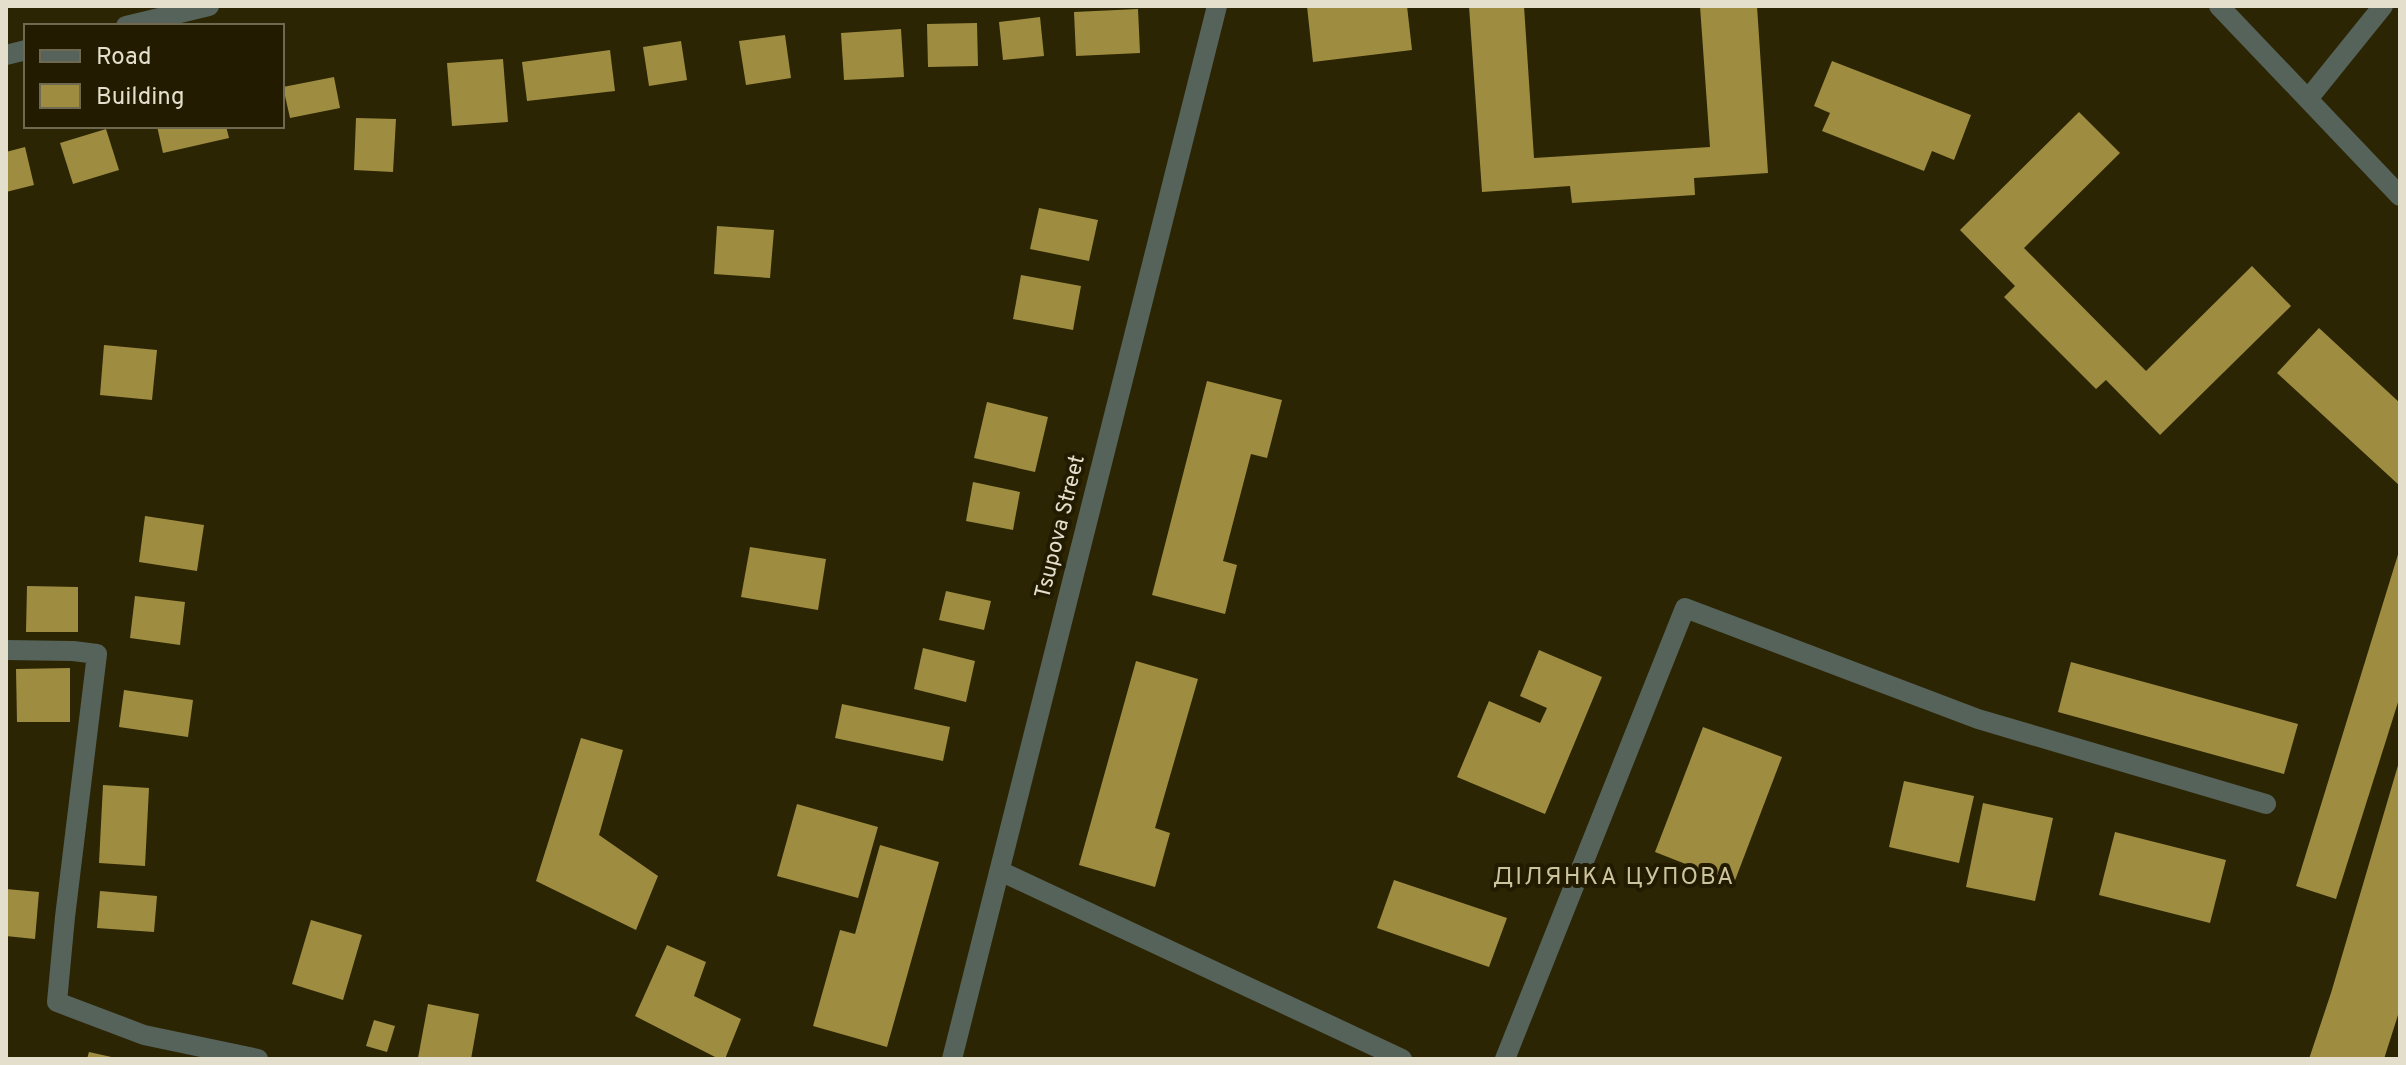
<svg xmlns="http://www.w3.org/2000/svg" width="2406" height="1065" font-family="Overpass,sans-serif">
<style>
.building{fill:#9e8d41}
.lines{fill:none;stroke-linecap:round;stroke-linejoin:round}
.minor{stroke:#55635a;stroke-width:20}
.labels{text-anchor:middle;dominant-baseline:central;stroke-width:8;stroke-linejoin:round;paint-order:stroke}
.street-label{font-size:22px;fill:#e3dfcc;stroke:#221b00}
.neighbourhood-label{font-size:24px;letter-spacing:2px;fill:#cdc49f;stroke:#221b00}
</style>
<rect width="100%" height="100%" fill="#2c2503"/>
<!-- building -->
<g class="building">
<polygon points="1307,6 1407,6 1412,50 1313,62"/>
<polygon points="1469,6 1524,6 1534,158 1710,147 1700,6 1757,6 1768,173 1694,178 1695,195 1572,203 1570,186 1482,192"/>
<polygon points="1138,9 1140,53 1076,56 1074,12"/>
<polygon points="1040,17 1044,56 1003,60 999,22"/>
<polygon points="977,23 978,66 928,67 927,24"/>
<polygon points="901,29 904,77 844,80 841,33"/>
<polygon points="785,35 791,78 746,85 739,41"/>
<polygon points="681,41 687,80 649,86 643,47"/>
<polygon points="610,50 615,91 527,101 522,62"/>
<polygon points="503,59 508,122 452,126 447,63"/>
<polygon points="1832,61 1971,115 1954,160 1932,151 1924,171 1822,131 1830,113 1814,106"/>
<polygon points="334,77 340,108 290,118 283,87"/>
<polygon points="2079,112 2120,153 2024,248 2146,371 2252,266 2291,306 2160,435 2106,380 2096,389 2004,297 2015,286 1960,230"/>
<polygon points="356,118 396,119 393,172 354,170"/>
<polygon points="157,126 226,126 229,138 163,153"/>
<polygon points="106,129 119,170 73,184 60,143"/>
<polygon points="25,147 34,185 6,192 6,152"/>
<polygon points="1039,208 1098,220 1089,261 1030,249"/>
<polygon points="717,226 774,230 770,278 714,274"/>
<polygon points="1021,275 1081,286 1073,330 1013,319"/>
<polygon points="2319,328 2400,403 2400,486 2277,373"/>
<polygon points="104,345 157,350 152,400 100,395"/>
<polygon points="1207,381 1282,400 1267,458 1251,454 1223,561 1237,565 1225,614 1152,595"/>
<polygon points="987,402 1048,417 1035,472 974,458"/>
<polygon points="973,482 1020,492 1013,530 966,521"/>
<polygon points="145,516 204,525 197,571 139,562"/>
<polygon points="750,547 826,559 818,610 741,597"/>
<polygon points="2400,548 2400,696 2336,899 2296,886"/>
<polygon points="27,586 78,587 78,632 26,632"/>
<polygon points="946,591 991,601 984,630 939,620"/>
<polygon points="135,596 185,602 180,645 130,638"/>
<polygon points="923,648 975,661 966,702 914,689"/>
<polygon points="1539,650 1602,677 1545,814 1457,777 1489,701 1540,723 1547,708 1520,696"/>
<polygon points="1136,661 1198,679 1155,828 1170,833 1155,887 1079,865"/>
<polygon points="2071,662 2298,724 2284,774 2058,712"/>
<polygon points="70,668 70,722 17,722 16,669"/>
<polygon points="124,690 193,700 188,737 119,727"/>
<polygon points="842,704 950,727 943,761 835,738"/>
<polygon points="1703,727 1782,757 1734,883 1655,852"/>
<polygon points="581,738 623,750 599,835 658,876 636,930 536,881"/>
<polygon points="2399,762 2398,1015 2384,1059 2309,1059 2331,993"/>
<polygon points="1904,781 1974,796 1959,863 1889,847"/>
<polygon points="103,785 149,788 145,866 99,863"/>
<polygon points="1983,803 2053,818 2035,901 1966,887"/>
<polygon points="797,804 878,827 858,898 777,876"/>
<polygon points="2115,832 2226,860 2210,923 2099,895"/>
<polygon points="880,845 939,862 887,1047 813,1026 840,930 855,934"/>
<polygon points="1394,880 1507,918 1489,967 1377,928"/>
<polygon points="6,889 39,892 35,939 6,936"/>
<polygon points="100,891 157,896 154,932 97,928"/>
<polygon points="311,920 362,935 343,1000 292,984"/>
<polygon points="667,945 706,962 694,996 741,1019 725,1059 719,1059 635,1016"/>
<polygon points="428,1004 479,1014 471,1059 418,1058"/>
<polygon points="374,1020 395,1026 387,1052 366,1046"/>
<polygon points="89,1052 116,1058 116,1059 87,1059"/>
</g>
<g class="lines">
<!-- minor -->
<g class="minor">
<polyline points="2219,6 2400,196"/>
<polyline points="126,26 209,6"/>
<polyline points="6,55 26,50"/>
<polyline points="2308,99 2383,6"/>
<polyline points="6,650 73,651 97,654 65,917 57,1002 144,1035 258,1059"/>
<polyline points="1000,871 1402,1059"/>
<polyline points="952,1059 1217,6"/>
<polyline points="1505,1059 1685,608 1978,719 2266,804"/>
</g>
</g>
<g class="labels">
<!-- street labels -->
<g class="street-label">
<text transform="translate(1061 527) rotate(-76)">Tsupova Street</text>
</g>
<!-- neighbourhood labels -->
<g class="neighbourhood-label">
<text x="1614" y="878">ДІЛЯНКА ЦУПОВА</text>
</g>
</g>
<!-- border -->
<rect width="2406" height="1065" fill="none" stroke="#e3dfcc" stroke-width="16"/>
<!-- legend -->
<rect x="24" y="24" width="260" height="104" fill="#221b00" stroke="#6f6952" stroke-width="2"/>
<rect x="40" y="50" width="40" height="12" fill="#55635a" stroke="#6f6952" stroke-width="2"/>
<text x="96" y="64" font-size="24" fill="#e3dfcc">Road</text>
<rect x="40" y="84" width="40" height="24" fill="#9e8d41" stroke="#6f6952" stroke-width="2"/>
<text x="96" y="104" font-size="24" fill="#e3dfcc">Building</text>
</svg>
